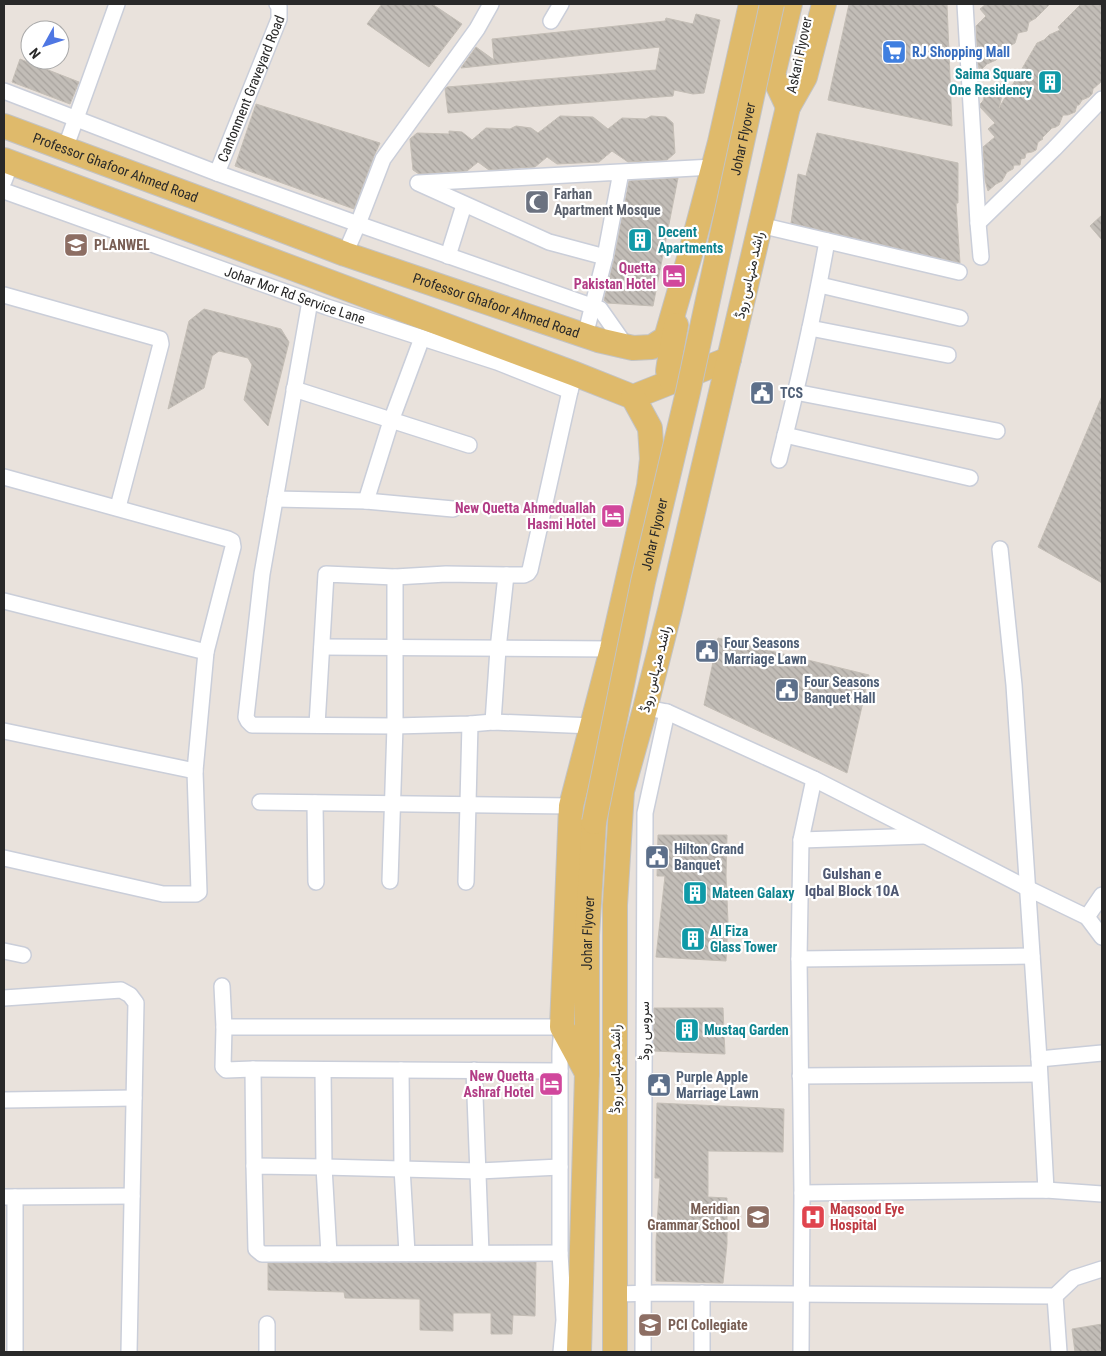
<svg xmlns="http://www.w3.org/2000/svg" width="1106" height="1356" font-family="'Roboto Condensed',Vazirmatn,sans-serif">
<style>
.building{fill:url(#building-back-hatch);stroke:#c4beb6}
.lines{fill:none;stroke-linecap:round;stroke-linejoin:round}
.street-casing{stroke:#caced9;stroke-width:18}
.primary-casing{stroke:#c3c3c3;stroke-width:26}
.street{stroke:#fff;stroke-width:15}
.primary{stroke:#dfba6b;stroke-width:24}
.primary-bridge-casing{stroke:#c3c3c3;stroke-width:26;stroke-linecap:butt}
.primary-bridge{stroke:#dfba6b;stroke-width:24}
.labels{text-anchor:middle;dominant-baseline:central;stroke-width:4.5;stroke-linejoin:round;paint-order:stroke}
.shop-label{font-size:14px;font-weight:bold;fill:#366cbe;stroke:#fff;text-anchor:start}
.street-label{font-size:14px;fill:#292929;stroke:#fff}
.culture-label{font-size:14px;font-weight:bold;fill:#0d838f;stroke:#fff;text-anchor:start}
.worship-label{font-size:14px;font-weight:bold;fill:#5b616d;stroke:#fff;text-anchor:start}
.education-label{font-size:14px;font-weight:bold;fill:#785e54;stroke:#fff;text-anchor:start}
.hotel-label{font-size:14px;font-weight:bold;fill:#b23c85;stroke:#fff;text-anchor:end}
.service-label{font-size:14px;font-weight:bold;fill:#4e5e75;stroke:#fff;text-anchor:start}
.health-label{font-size:14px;font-weight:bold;fill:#be3a42;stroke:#fff;text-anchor:start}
.neighbourhood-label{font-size:15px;font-weight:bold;fill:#4f5873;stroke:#fff}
</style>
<defs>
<pattern id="building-back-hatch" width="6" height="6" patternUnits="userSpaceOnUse" patternTransform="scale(1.25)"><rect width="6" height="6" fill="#c2bdb7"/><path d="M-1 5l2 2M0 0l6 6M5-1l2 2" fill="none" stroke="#a7a29d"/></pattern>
</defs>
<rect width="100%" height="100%" fill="#e9e2dc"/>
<!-- building -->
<g class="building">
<polygon points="382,4 432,4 462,24 429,67 367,24"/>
<polygon points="849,4 947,4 952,126 828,100"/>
<polygon points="986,4 1050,4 1036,18 1029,22 1027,31 1018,33 1015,43 999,52 996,60 987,64 980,71 978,65 976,26 986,16 980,9"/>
<polygon points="1081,4 1102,4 1102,81 1093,89 1092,94 1089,97 1082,100 1079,105 1077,105 1075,112 1068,115 1063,115 1059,125 1056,127 1052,128 1042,138 1043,139 1038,142 1036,150 1032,152 1026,153 1025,158 1021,159 1020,165 1014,165 1013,169 1007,172 1002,181 996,184 988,191 985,180 983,147 995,137 988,129 995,123 980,107 980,104 983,101 984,97 994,88 995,89 1006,79 999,108 1037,43 1044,40 1049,35 1060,30 1058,27"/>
<polygon points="696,14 720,20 704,93 693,94 674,90 673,96 448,113 445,89 447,87 656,70 660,47 461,68 476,47 494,60 492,39 665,21 666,18 693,24"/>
<polygon points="20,59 79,82 70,104 12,82"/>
<polygon points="256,104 380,143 374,156 354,209 235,166"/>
<polygon points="560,116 593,117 608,129 622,118 646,119 651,116 666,117 673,123 675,153 667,160 628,162 612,151 599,162 557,164 547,157 535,167 489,170 478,162 467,171 419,174 413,170 410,139 417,133 449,134 449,131 462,132 472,140 486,128 510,129 516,126 531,128 538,133"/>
<polygon points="817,133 958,163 958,203 956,203 960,263 791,223 798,174 806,176"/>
<polygon points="678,178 653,306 607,303 604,300 614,259 629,181"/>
<polygon points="1102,215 1102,240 1090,226"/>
<polygon points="204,309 281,329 289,342 268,426 244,400 252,365 248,358 219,351 212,356 204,388 168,409 189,321"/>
<polygon points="1102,396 1102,583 1038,547"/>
<polygon points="718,638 869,675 847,773 704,705"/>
<polygon points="658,835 727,835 726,876 728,922 726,961 656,957 665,876 657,876"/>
<polygon points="654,1008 723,1008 725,1054 653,1051"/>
<polygon points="657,1103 784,1109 783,1152 708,1151 708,1197 727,1198 727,1244 723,1283 656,1281 656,1242 660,1178 655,1178"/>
<polygon points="536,1262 535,1316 513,1315 512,1334 491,1334 491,1313 453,1313 453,1331 420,1330 420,1299 345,1298 344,1292 268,1290 268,1263"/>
<polygon points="1102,1324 1102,1352 1075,1352 1072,1329"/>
</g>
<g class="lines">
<defs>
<g id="street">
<polyline points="965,4 978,223 981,257"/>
<polyline points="551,21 561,4"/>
<polyline points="4,91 217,173 358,224 600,309 626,346"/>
<polyline points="65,149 117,4"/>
<polyline points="621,172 605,257 549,242 418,183 713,167"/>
<path id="s1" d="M217,173l62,-154v-13l-2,-2"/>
<polyline points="4,181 11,163"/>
<path id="s2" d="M4,191l323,116 170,55 73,29 5,-17"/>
<polyline points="978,223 1054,149 1102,99"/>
<polyline points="760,225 959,272"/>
<polyline points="345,254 358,224 383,159 477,29 491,4"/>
<polyline points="448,256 464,205"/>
<polyline points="820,285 960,318"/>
<polyline points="4,295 160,339 161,344 118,507"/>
<polyline points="310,301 262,574 246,717 248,721 252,725 395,726 470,724 493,722 593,726"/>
<polyline points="810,328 948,355"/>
<polyline points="585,336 605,257"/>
<polyline points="294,389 469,445"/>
<polyline points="795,392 997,431"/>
<polyline points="785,435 970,478"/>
<path d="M779,460c18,-72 35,-145 48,-219"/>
<polyline points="4,477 228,539 232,541 233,547 206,652 195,771 199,892 196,894 163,894 4,858"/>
<polyline points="275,499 366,501 453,509"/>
<polyline points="366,501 391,421 422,338"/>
<polyline points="1000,549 1014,685 1039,1059 1046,1190"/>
<polyline points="4,601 206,652"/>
<polyline points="322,647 612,649"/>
<polyline points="657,710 667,712 814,779 926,836 1027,888 1087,917 1102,937"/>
<polyline points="493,722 498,649 506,575"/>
<polyline points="317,725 326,574 395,577 446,574 506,575 524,575 528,573 530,570 570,391"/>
<polyline points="4,731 195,771"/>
<polyline points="260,802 571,806"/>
<polyline points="315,803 316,882"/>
<polyline points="801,840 924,836"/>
<polyline points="390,881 395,726 395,577"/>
<polyline points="466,882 470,724"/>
<polyline points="1087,917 1102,895"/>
<polyline points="4,951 23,955"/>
<polyline points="799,959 1032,956"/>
<polyline points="222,986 224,1027 223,1067 226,1070 253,1069 560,1071"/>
<polyline points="4,998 121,990 130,995 136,1003 129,1352"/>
<polyline points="224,1027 562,1027 560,1051 560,1253 564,1320 561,1352"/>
<polyline points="1039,1059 1102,1053"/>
<polyline points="253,1069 254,1166"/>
<polyline points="323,1070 324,1167 329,1254"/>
<polyline points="401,1070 402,1168 407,1253"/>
<polyline points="474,1070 481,1253"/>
<polyline points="800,1076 1039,1074"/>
<polyline points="4,1100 134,1098"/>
<polyline points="560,1167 479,1171 324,1167 254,1166 256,1249 262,1254 560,1253"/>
<polyline points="802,1193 1046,1190 1102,1194"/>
<polyline points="4,1197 132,1196"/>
<polyline points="616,1294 657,1293 1055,1296 1074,1278 1102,1269"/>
<polyline points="1055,1296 1059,1352"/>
<polyline points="267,1324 267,1352"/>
<polyline points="15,1352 15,1197"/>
<polyline points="643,1352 645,813 667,712"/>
<polyline points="702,1352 702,1293"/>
<polyline points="801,1352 802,1193 799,959 801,840 814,779"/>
</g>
<g id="primary">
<polyline points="788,107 773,75 790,4"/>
<path id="s3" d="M4,126l210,78 131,50 253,86 35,8 19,-1 14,-9 24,-83 30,-113 31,-138"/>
<polyline points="4,160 575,374 633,397 729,359"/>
<polyline points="672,381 668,371 669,364 676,325"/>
<polyline points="587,1073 562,1027 571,806 612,649 649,486 652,459 650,428 633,397"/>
<path id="s4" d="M579,1352l8,-279v-138l7,-113"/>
<polyline points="615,1352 615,905 622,791 645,709 670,610 788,107 805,77 824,4"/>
</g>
</defs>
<!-- street casing -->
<use href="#street" class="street-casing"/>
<!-- primary casing -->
<use href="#primary" class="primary-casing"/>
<!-- street -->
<use href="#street" class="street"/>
<!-- primary -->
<use href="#primary" class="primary"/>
<defs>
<g id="primary-bridge">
<path id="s5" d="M594,822l49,-240 45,-190 84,-388"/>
</g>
</defs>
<!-- primary-bridge casing -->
<use href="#primary-bridge" class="primary-bridge-casing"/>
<!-- primary-bridge -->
<use href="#primary-bridge" class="primary-bridge"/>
</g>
<!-- icons -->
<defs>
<symbol id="supermarket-square" viewBox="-11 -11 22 22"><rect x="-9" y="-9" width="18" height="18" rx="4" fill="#3f7fe0" stroke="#fff"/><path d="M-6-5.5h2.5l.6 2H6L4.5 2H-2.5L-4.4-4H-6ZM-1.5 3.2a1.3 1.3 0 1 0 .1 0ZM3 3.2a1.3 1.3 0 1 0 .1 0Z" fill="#fff"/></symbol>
<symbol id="building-square" viewBox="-11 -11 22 22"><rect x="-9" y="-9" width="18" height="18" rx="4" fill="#0f9aa8" stroke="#fff"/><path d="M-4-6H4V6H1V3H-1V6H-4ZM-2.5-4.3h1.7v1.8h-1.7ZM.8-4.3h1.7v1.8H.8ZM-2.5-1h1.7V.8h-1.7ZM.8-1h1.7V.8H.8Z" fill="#fff"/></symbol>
<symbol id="mosque-square" viewBox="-11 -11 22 22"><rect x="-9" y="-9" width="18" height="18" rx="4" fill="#6b7280" stroke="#fff"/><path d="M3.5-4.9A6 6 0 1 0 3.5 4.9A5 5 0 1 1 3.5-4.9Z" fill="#fff"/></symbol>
<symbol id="university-square" viewBox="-11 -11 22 22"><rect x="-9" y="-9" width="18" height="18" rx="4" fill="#8d6e63" stroke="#fff"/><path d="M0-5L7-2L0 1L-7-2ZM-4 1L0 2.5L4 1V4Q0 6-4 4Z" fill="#fff"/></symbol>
<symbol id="hotel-square" viewBox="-11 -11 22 22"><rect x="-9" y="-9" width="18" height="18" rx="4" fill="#d1479c" stroke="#fff"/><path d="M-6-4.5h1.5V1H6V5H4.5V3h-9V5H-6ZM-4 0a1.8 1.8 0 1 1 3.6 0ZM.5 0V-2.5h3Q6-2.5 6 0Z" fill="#fff"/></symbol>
<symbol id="civic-square" viewBox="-11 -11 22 22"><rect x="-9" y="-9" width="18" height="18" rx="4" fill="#5c6f8a" stroke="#fff"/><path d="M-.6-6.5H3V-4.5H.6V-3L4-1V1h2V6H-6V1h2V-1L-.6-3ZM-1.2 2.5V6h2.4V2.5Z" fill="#fff"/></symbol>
<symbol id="school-square" viewBox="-11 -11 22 22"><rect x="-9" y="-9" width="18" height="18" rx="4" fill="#8d6e63" stroke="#fff"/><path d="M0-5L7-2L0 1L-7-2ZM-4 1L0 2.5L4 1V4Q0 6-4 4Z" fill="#fff"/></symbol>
<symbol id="hospital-square" viewBox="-11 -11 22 22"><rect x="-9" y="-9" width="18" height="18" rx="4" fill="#e0444e" stroke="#fff"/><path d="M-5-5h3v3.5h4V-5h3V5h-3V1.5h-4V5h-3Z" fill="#fff"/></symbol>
</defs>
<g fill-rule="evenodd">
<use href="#supermarket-square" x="880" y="38" width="28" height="28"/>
<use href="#building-square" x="1036" y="68" width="28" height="28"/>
<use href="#mosque-square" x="523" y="188" width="28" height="28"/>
<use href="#building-square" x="626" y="226" width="28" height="28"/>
<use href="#university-square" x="62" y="231" width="28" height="28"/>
<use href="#hotel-square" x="660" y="262" width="28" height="28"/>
<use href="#civic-square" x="748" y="379" width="28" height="28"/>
<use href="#hotel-square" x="599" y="502" width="28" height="28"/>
<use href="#civic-square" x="693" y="637" width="28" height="28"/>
<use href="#civic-square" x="773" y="676" width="28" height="28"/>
<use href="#civic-square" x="643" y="843" width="28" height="28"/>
<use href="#building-square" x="681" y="879" width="28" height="28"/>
<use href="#building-square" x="679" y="925" width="28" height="28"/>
<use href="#building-square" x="673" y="1016" width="28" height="28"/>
<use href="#hotel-square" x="537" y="1070" width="28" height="28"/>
<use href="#civic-square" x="645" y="1071" width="28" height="28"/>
<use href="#school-square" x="744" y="1203" width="28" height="28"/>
<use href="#hospital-square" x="799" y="1203" width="28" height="28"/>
<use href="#university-square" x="636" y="1311" width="28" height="28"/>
</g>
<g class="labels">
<!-- shop labels -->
<g class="shop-label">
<text x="912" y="52">RJ Shopping Mall</text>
</g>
<!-- street labels -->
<g class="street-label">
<text transform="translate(799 55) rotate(-78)">Askari Flyover</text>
<text stroke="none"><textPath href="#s1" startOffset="91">Cantonment Graveyard Road</textPath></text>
<text stroke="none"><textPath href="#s5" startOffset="699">Johar Flyover</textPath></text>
<text stroke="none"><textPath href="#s3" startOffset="119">Professor Ghafoor Ahmed Road</textPath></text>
<text transform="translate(749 275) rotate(-77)">راشد منہاس روڈ</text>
<text stroke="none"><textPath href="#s2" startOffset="309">Johar Mor Rd Service Lane</textPath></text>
<text stroke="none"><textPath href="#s3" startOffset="524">Professor Ghafoor Ahmed Road</textPath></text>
<text stroke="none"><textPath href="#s5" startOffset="294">Johar Flyover</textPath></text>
<text transform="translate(655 669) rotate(-76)">راشد منہاس روڈ</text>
<text stroke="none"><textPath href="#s4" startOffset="419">Johar Flyover</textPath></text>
<text transform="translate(644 1031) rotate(-90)">سروس روڈ</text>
<text transform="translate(615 1069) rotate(-90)">راشد منہاس روڈ</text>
</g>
<!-- culture labels -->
<g class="culture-label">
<text x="1032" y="74" text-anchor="end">Saima Square<tspan x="1032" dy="16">One Residency</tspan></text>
<text x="658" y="232">Decent<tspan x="658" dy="16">Apartments</tspan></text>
<text x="712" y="893">Mateen Galaxy</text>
<text x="710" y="931">Al Fiza<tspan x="710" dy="16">Glass Tower</tspan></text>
<text x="704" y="1030">Mustaq Garden</text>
</g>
<!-- worship labels -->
<g class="worship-label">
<text x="554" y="194">Farhan<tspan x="554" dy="16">Apartment Mosque</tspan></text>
</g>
<!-- education labels -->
<g class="education-label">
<text x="94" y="245">PLANWEL</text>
<text x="740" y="1209" text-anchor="end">Meridian<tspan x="740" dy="16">Grammar School</tspan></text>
<text x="668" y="1325">PCI Collegiate</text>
</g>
<!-- hotel labels -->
<g class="hotel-label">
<text x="656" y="268">Quetta<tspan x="656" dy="16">Pakistan Hotel</tspan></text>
<text x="596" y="508">New Quetta Ahmeduallah<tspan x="596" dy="16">Hasmi Hotel</tspan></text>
<text x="534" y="1076">New Quetta<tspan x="534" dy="16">Ashraf Hotel</tspan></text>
</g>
<!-- service labels -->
<g class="service-label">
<text x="780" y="393">TCS</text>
<text x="724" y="643">Four Seasons<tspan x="724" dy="16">Marriage Lawn</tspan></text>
<text x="804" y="682">Four Seasons<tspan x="804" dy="16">Banquet Hall</tspan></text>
<text x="674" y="849">Hilton Grand<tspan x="674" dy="16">Banquet</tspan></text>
<text x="676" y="1077">Purple Apple<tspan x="676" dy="16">Marriage Lawn</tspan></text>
</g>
<!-- health labels -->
<g class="health-label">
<text x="830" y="1209">Maqsood Eye<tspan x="830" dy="16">Hospital</tspan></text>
</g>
<!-- neighbourhood labels -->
<g class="neighbourhood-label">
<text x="852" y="874">Gulshan e<tspan x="852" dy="17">Iqbal Block 10A</tspan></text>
</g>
</g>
<!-- border -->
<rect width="1106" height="1356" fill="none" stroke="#292929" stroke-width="10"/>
<!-- north arrow -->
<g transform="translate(45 45) rotate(230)"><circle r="24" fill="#ffffff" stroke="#a9a9a9"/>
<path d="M0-4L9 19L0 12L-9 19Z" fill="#4f77e3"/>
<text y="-8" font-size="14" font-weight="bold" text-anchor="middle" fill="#292929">N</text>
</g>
</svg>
